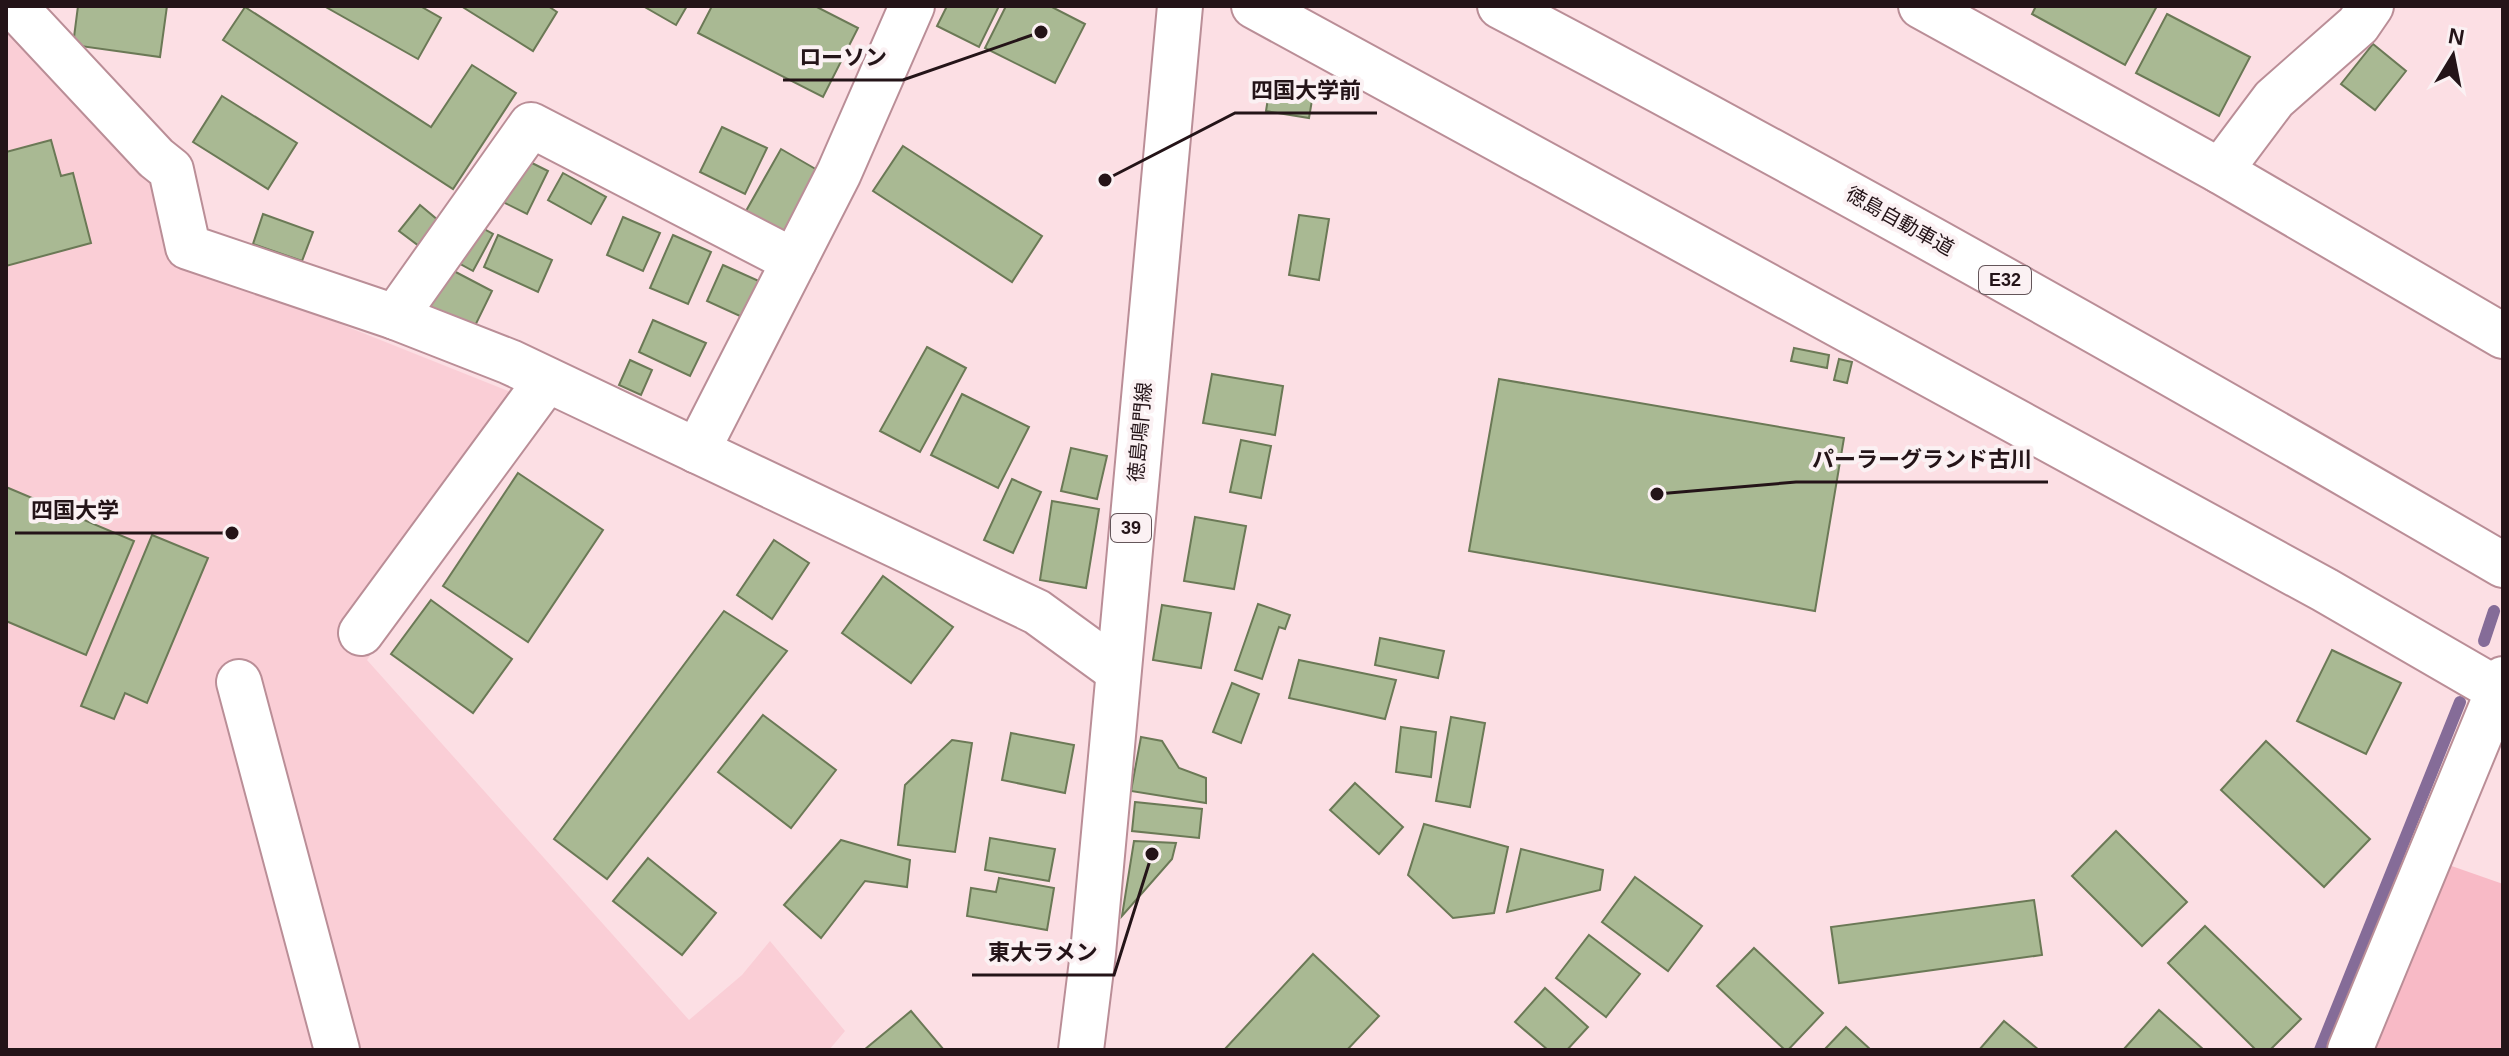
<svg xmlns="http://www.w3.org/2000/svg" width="2509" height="1056" font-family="Helvetica,'Noto Sans JP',sans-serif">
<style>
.built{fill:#faced6}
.green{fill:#f8bac6}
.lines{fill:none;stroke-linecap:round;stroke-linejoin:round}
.stream{stroke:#856c98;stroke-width:12}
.building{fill:#a9b993;stroke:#6b7956;stroke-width:2}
.minor-casing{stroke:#ba8e97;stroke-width:48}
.major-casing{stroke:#ba8e97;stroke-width:48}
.highway-casing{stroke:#ba8e97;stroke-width:48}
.minor{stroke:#fff;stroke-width:44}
.major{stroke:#fff;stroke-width:44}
.highway{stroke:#fff;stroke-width:44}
.labels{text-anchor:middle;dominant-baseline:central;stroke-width:8;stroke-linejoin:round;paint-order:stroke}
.shield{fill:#fbf1f3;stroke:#64565a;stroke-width:2}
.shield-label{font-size:18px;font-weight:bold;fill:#241418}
.street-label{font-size:20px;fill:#241418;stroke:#fbf1f3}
.leader{fill:none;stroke:#241418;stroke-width:3}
.callout-dot{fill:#241418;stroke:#fbf1f3;stroke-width:3}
.callout-label{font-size:22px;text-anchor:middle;font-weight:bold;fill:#241418;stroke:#fbf1f3;stroke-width:8;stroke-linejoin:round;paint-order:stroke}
</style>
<rect width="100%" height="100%" fill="#fcdfe4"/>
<!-- built -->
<polygon class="built" points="6,11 161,181 218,275 548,407 367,660 689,1020 742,975 770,941 845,1031 829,1050 6,1050"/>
<!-- green -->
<polygon class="green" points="2443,863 2503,884 2503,1050 2366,1050"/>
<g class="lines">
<!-- stream -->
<g class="stream">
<polyline points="2484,641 2494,611"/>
<polyline points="2320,1050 2460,702"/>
</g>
</g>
<!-- building -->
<g class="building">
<polygon points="78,6 167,6 160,57 73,45"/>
<polygon points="324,6 420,6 441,18 418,59"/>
<polygon points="461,6 548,6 557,12 533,51"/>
<polygon points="643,6 687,6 676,25"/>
<polygon points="712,6 815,6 858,28 823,97 698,33"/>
<polygon points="947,6 999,6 979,47 937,26"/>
<polygon points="1006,6 1050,6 1085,24 1055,83 985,48"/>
<polygon points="2036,6 2157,6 2125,65 2032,14"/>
<polygon points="245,7 431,127 472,65 516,93 453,189 223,40"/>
<polygon points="2167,14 2250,57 2219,116 2136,73"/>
<polygon points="2373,44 2406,71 2375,110 2341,84"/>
<polygon points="1270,86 1313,94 1309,118 1266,111"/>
<polygon points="222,96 297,143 268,189 193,142"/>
<polygon points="722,127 767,148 745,194 700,172"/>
<polygon points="51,140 61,176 73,173 91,243 6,266 6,152"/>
<polygon points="903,146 1042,236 1012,282 873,191"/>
<polygon points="781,149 819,171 783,233 746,211"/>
<polygon points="518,156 548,171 527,214 497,199"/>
<polygon points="563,173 606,197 591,224 548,200"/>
<polygon points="420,205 439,221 419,246 399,231"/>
<polygon points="263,214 313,232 302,261 253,244"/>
<polygon points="1299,215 1329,219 1319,280 1289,275"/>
<polygon points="623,217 660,233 643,271 607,255"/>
<polygon points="475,224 493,234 473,271 455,261"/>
<polygon points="498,235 552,260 538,292 484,267"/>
<polygon points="673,235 711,252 688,304 650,288"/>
<polygon points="723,265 770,286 753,322 707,301"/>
<polygon points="448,268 492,291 472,332 427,308"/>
<polygon points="653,320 706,343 690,376 639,352"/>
<polygon points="927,347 966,368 920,452 880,431"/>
<polygon points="1794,348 1829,355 1827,368 1791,361"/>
<polygon points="1839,359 1852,362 1847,383 1834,380"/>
<polygon points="630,360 652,370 641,395 619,385"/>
<polygon points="1212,374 1283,386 1275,435 1203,423"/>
<polygon points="1499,379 1844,438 1815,611 1469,551"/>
<polygon points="962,394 1029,427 998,488 931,455"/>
<polygon points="1241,440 1271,446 1261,498 1230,492"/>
<polygon points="1071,448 1107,456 1097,499 1061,491"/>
<polygon points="518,473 603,530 528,642 443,586"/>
<polygon points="1012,479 1041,492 1013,553 984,540"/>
<polygon points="6,487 134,541 86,655 6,621"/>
<polygon points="1052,501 1099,509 1086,588 1040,580"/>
<polygon points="1195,517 1246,526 1234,589 1184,581"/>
<polygon points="152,535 208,558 147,703 125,693 114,719 81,706"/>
<polygon points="774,540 809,563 772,619 737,595"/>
<polygon points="883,576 953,627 911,683 842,633"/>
<polygon points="431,600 512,659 473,713 391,654"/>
<polygon points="1258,604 1290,615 1285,629 1279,627 1262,679 1235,670"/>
<polygon points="1162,605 1211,613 1201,668 1153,660"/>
<polygon points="724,611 787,651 607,879 554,839"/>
<polygon points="1380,638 1444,651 1438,678 1375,665"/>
<polygon points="2332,650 2401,683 2366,754 2297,721"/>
<polygon points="1299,660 1396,680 1385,719 1289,698"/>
<polygon points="1232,683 1259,694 1241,743 1213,732"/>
<polygon points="763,715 836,770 791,828 718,772"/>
<polygon points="1451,717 1485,723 1470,807 1436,801"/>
<polygon points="1401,727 1436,732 1431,777 1396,772"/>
<polygon points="1011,733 1074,745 1065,793 1002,780"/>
<polygon points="1141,737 1162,741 1179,768 1206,778 1206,803 1131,791"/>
<polygon points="952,740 972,743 955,852 898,845 905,785"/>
<polygon points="2266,741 2370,839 2324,887 2221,790"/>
<polygon points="1355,783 1403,827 1379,854 1330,810"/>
<polygon points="1135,802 1202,809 1199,838 1132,831"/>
<polygon points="1424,824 1508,847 1494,913 1453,918 1408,875"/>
<polygon points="2116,831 2187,902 2142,946 2072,876"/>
<polygon points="990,838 1055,849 1049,881 985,870"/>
<polygon points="841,840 910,860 907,887 865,881 821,938 784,905"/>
<polygon points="1134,841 1176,843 1172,859 1122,916"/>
<polygon points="1521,849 1603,870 1600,890 1507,912"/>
<polygon points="648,858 716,913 682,955 613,901"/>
<polygon points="1635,877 1702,926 1668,971 1602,922"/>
<polygon points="999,878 1054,888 1047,930 967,916 971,888 996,892"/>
<polygon points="2034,900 2042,955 1839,983 1831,927"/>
<polygon points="2205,926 2301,1019 2270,1050 2256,1050 2168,963"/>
<polygon points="1589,935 1640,974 1606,1017 1556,978"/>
<polygon points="1754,948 1823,1013 1788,1050 1785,1050 1717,986"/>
<polygon points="1313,954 1379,1016 1347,1050 1224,1050"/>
<polygon points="1545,988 1588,1027 1567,1050 1548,1050 1515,1022"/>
<polygon points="2159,1010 2204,1050 2123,1050"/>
<polygon points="911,1011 944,1050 864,1050"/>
<polygon points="2004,1021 2039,1050 1979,1050"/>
<polygon points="1846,1027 1871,1050 1824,1050"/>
</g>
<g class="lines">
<defs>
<g id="minor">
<polyline points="14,6 156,158 171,170 188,247 395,317 510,362 1037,612 1118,671"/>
<polyline points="1254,6 2325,590 2503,693"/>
<polyline points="1921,6 2220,171 2503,336"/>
<polyline points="2220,171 2274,99 2358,25 2371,6"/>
<polyline points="395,317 531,125 794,261"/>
<polyline points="697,451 839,173 912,6"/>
<polyline points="361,633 547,380"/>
<polyline points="239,682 337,1050"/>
<polyline points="2350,1050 2503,679"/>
</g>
<polyline id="major" points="1081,1050 1093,953 1180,6"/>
<path id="highway" d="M1500,6c339,178 672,366 1003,559"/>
</defs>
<!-- minor casing -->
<use href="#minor" class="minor-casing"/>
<!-- major casing -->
<use href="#major" class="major-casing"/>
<!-- highway casing -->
<use href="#highway" class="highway-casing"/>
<!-- minor -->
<use href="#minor" class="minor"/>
<!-- major -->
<use href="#major" class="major"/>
<!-- highway -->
<use href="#highway" class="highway"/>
</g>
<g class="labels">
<!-- shield labels -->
<g class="shield">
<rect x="1979" y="266" width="52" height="28" rx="6"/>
<rect x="1111" y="514" width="40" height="28" rx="6"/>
</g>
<g class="shield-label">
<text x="2005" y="280">E32</text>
<text x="1131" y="528">39</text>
</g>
<!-- street labels -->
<g class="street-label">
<text transform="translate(1900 221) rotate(29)">徳島自動車道</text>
<text transform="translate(1140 432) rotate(-85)">徳島鳴門線</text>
</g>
</g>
<!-- callouts -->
<path class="leader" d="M1041 32L903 80H783M1105 180L1235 113H1377M1657 494L1796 482H2048M232 533L135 533H15M1152 854L1114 975H972"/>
<g class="callout-dot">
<circle cx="1041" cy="32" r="8"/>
<circle cx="1105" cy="180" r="8"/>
<circle cx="1657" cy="494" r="8"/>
<circle cx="232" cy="533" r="8"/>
<circle cx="1152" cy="854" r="8"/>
</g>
<g class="callout-label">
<text x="843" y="65">ローソン</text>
<text x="1306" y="98">四国大学前</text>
<text x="1922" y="467">パーラーグランド古川</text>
<text x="75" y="518">四国大学</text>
<text x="1043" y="960">東大ラメン</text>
</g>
<!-- border -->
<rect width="2509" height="1056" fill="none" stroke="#241418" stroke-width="16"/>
<!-- north arrow -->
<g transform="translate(2453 56) rotate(10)" stroke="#fbf1f3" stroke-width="6" paint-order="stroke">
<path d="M0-6L14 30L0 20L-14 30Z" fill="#241418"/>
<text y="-12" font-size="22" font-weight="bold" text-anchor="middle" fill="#241418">N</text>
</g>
</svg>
